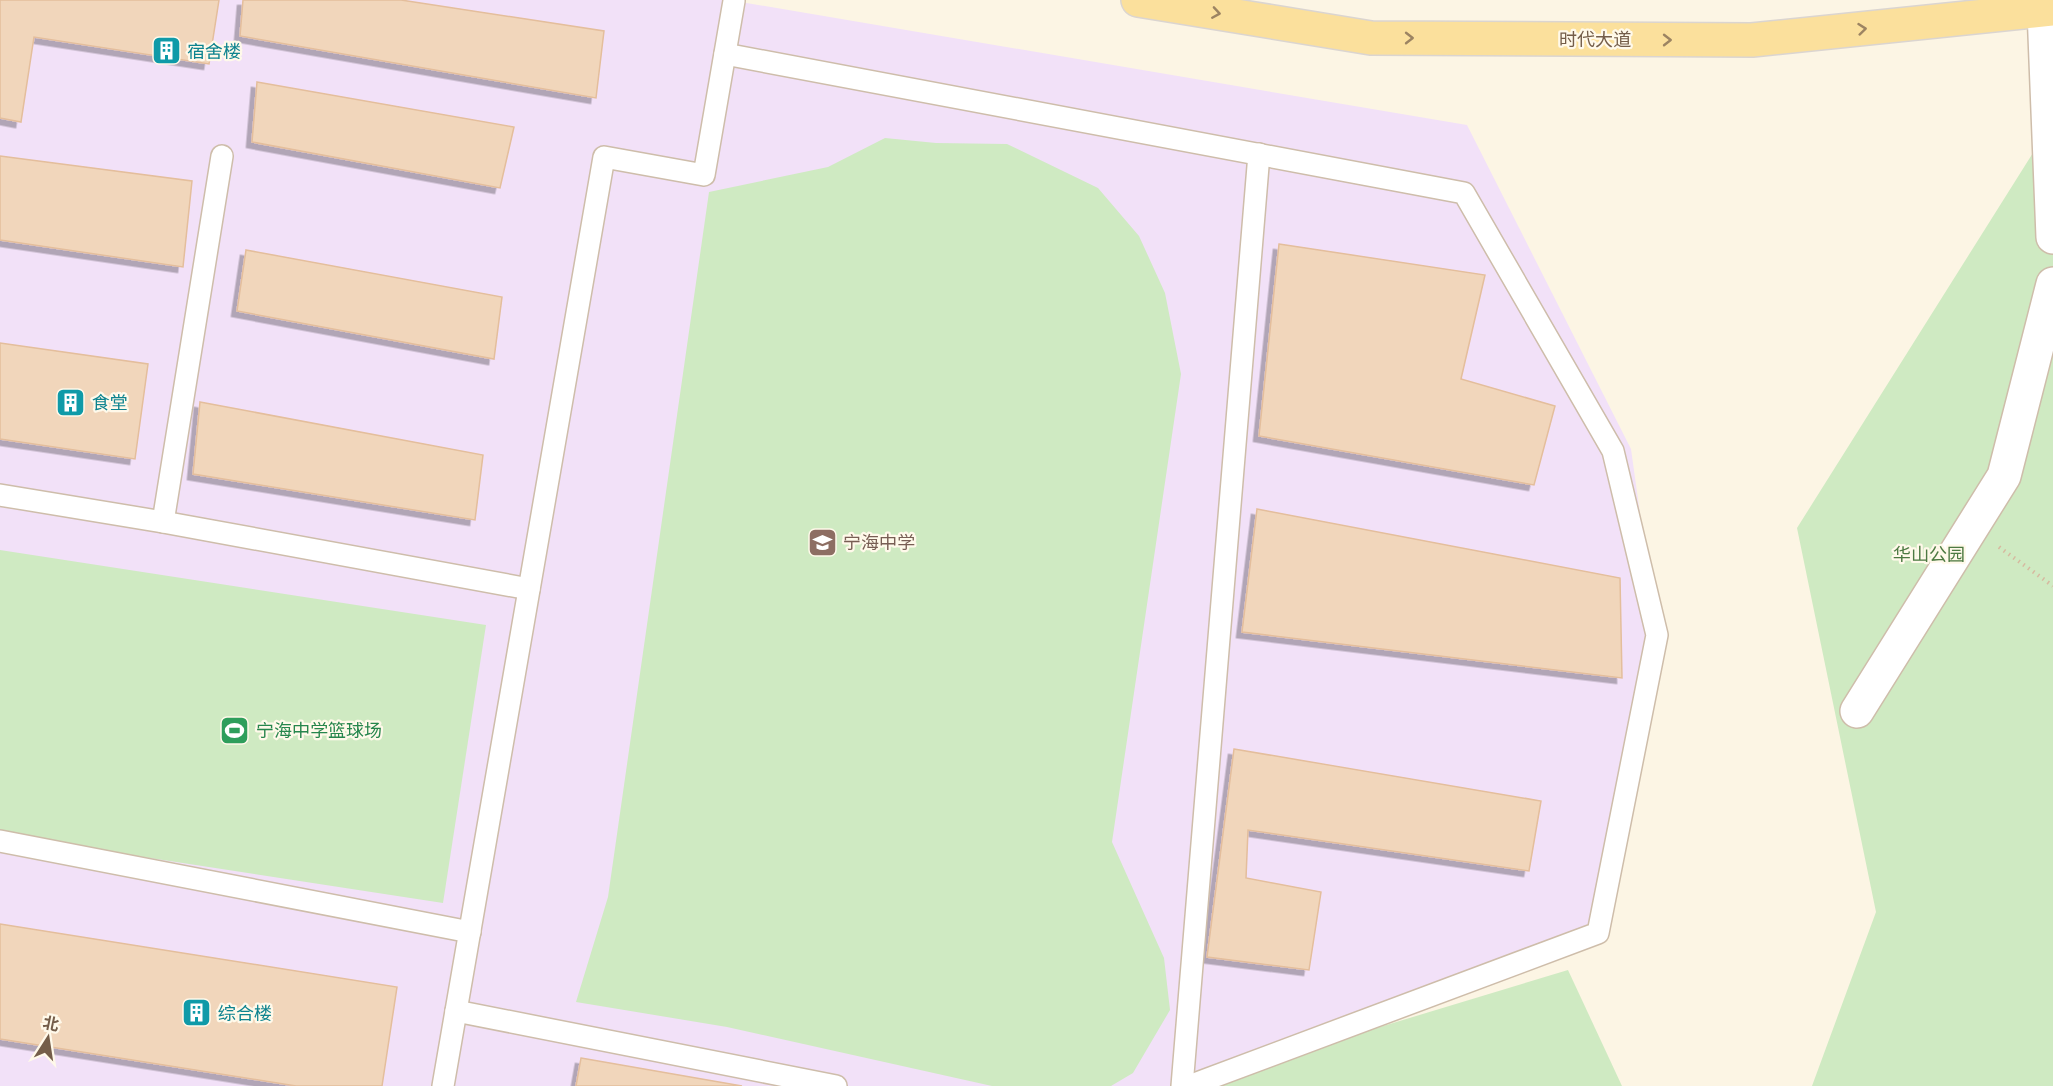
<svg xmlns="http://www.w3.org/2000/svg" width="2053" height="1086" font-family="Poppins,'Noto Sans SC',sans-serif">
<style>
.education{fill:#f2e1f8}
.green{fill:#cfeac2}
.building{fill:#f1d6bb;stroke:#e4be9c;stroke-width:1.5;filter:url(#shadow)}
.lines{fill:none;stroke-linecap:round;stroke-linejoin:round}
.lane-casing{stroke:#cebdaa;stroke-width:24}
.street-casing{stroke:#cebdaa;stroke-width:36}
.primary-casing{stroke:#dbd5d0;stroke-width:36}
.path{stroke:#d6b99f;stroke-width:4;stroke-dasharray:1.5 4.5;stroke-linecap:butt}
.lane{stroke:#fff;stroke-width:21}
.street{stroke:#fff;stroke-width:33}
.primary{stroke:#fbe09c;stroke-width:33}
.oneway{stroke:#9c8462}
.labels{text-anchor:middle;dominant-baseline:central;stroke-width:4.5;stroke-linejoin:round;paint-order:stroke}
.street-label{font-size:18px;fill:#745d49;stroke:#fff9ea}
.culture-label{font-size:18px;fill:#0d838f;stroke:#fff9ea;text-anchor:start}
.education-label{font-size:18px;fill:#785e54;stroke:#fff9ea;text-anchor:start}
.park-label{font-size:18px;fill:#4d7a42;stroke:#fff9ea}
.leisure-label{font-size:18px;fill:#27864d;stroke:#fff9ea;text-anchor:start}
</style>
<defs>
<filter id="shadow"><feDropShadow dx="-5.5" dy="5.5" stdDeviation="0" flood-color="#0004"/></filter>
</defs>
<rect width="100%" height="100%" fill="#fcf5e4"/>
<!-- education -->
<polygon class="education" points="0,0 729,0 1467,125 1631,449 1657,635 1598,933 1189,1086 0,1086"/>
<!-- green -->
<g class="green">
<polygon points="2053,121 2053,1086 1812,1086 1876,912 1797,528"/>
<polygon points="885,138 936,143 1007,144 1098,188 1139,236 1165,293 1181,374 1112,842 1164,958 1170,1010 1133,1073 1111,1086 992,1086 727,1027 576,1002 608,897 709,192 828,167"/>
<polygon points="0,550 486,625 443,903 0,835"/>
<polygon points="1568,970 1622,1086 1185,1086"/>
</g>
<!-- building -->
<g class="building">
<polygon points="0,0 219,0 209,64 34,37 21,122 0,118"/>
<polygon points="243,0 401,0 604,31 596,98 240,36"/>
<polygon points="257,82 514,127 500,188 252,142"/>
<polygon points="0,156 192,181 183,267 0,240"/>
<polygon points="1279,244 1485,275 1461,379 1555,406 1534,485 1259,436"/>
<polygon points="246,250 502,297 494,359 237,311"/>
<polygon points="0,343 148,364 135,459 0,439"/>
<polygon points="200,402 483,455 475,520 193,474"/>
<polygon points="1257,509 1620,578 1622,678 1242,632"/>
<polygon points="1234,749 1541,801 1529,871 1248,830 1246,878 1321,892 1309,970 1207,957"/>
<polygon points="0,924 397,987 382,1086 296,1086 0,1039"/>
<polygon points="581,1058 742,1086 576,1086"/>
</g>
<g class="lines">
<defs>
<g id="lane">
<polyline points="725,54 1464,193 1613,451 1657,635 1598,933 1189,1086"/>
<polyline points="0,495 163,522 222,156"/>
<polyline points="163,522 529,589"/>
<polyline points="0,841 470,932"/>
<polyline points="456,1011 836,1086"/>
<polyline points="443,1086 604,157 704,175 734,1"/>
<polyline points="1182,1086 1259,154"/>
</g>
<g id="street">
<polyline points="2044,10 2053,237"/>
<polyline points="1857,711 2004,476 2053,284"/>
</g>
<polyline id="primary" points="1138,0 1371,38 1752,40 2053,9"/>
</defs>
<!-- lane casing -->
<use href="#lane" class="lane-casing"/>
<!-- street casing -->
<use href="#street" class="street-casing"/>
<!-- primary casing -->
<use href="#primary" class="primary-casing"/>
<!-- path -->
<polyline class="path" points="1999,547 2053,586"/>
<!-- lane -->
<use href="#lane" class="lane"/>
<!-- street -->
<use href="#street" class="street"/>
<!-- primary -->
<use href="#primary" class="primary"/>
</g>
<!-- one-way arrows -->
<defs><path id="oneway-chevron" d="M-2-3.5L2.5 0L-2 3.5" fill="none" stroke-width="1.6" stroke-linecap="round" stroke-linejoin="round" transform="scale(1.5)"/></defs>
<g class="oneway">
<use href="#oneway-chevron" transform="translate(1216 13) rotate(9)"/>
<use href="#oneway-chevron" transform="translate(1862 29) rotate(-6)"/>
<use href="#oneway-chevron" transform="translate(1409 38)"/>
<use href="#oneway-chevron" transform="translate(1667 40)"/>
</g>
<!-- icons -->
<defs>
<symbol id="building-square" viewBox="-11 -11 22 22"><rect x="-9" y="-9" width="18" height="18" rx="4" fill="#0f9aa8" stroke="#fff9ea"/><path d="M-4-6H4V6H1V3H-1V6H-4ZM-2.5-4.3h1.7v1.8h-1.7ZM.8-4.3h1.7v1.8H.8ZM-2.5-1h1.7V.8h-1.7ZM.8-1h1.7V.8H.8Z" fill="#fff"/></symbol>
<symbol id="school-square" viewBox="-11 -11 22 22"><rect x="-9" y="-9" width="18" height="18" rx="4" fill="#8d6e63" stroke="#fff9ea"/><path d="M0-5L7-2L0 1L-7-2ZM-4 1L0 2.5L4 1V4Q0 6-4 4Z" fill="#fff"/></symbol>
<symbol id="stadium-square" viewBox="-11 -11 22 22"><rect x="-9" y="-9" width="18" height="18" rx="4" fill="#2e9e5b" stroke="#fff9ea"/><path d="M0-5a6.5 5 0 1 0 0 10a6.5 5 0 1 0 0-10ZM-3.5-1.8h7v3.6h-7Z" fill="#fff"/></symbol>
</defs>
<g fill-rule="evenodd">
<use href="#building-square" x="150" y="34" width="33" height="33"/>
<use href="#building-square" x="54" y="386" width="33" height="33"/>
<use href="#school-square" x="806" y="526" width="33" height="33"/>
<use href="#stadium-square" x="218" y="714" width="33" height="33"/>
<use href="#building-square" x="180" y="996" width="33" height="33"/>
</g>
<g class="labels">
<!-- street labels -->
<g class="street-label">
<text x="1595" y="39">时代大道</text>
</g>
<!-- culture labels -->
<g class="culture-label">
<text x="187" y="51">宿舍楼</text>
<text x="92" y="402">食堂</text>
<text x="218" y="1013">综合楼</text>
</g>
<!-- education labels -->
<g class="education-label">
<text x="843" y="542">宁海中学</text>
</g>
<!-- park labels -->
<g class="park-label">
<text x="1929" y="554">华山公园</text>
</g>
<!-- leisure labels -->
<g class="leisure-label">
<text x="256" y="730">宁海中学篮球场</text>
</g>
</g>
<!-- north arrow -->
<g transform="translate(48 1038) rotate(12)" stroke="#fff9ea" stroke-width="4.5" paint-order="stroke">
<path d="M0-4.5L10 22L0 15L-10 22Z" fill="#745d49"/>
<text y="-9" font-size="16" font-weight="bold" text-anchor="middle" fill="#745d49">北</text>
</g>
</svg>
